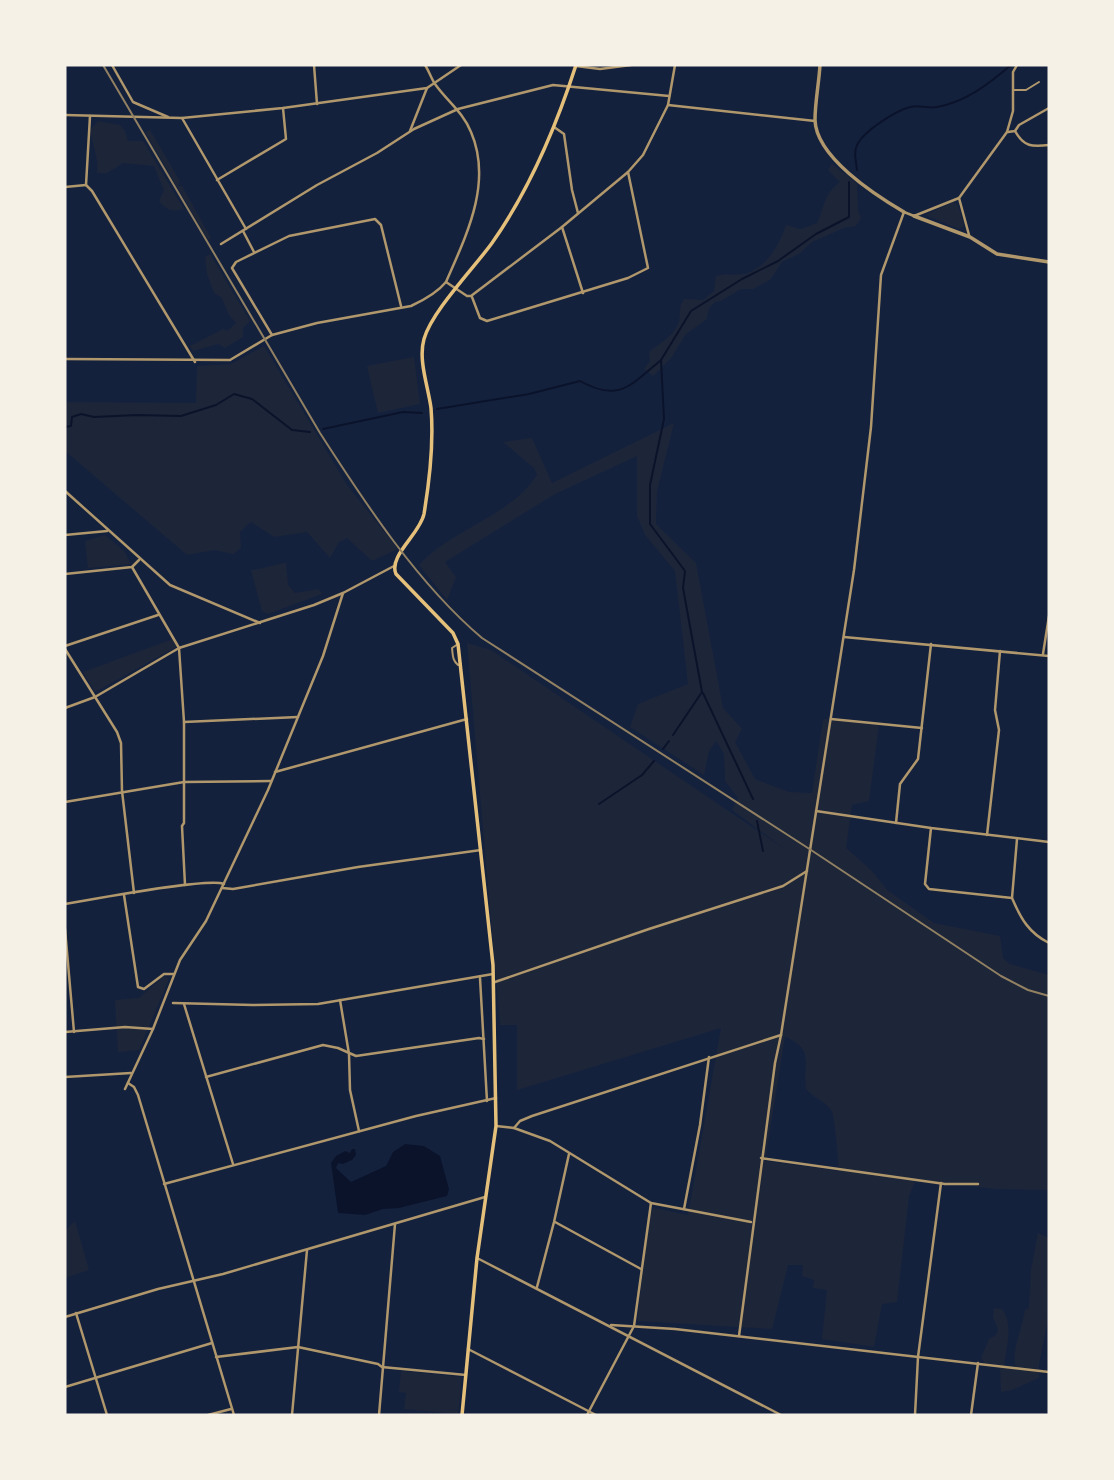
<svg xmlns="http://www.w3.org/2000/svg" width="1114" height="1480" font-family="Raleway,sans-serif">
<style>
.green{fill:#1d2539;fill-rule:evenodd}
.water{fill:#0b132b}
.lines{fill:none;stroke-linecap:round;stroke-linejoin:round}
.stream{stroke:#0b132b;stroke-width:2}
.service{stroke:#b1986c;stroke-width:2}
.minor{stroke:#b1986c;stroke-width:2.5}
.tertiary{stroke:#b1986c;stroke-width:3.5}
.secondary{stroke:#e5c07b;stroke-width:3.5}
.rail{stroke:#918062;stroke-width:2}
</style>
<rect width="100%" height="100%" fill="#14213d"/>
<!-- green -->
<g class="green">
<path d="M98,121l22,4 5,6 3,10h15l41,68c-12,3 -17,2 -25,-8l5,-11 -10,-24 -31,-3 -16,10h-10c2,-16 -5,-28 -7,-43z"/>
<polygon points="150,130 180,181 178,186 182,186 211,238 208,240 145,132"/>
<path d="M832,164l25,19 1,28 3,7 -5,8 -12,2 -32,14 -13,12 -17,8 -12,18 -17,9h-12l-20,12 -6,1 -6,6 -2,11 -21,15 -15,24 -18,18 -9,-7 6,-8 -1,-9c11,-9 25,-16 30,-30 2,-9 -1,-15 5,-23l19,1 11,-9 2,-15c11,-4 18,0 28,-2 23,-6 35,-29 42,-49l15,4 16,-6c9,-18 5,-27 23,-41l-12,-12z"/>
<polygon points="953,202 958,205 964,225 962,228 959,229 925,215"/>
<polygon points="210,254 250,321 243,328 243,337 225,348 218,344 193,351 190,346 223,329 227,331 236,323 229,315 222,298 214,293 207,274 205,257"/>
<polygon points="264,346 347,485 398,549 372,561 347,538 339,542 330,558 307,532 274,537 251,522 240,532 241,548 233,554 214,550 187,555 65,451 65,402 196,403 197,366 231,364"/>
<polygon points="414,357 420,404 378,413 367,366"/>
<path d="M674,423l-17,68 -1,33 40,39 27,145 19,21 -7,13 20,37 34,13 23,1 11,-74 56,6 -10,76 -17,4 -6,43 26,23 15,19 47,33 66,13 3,22 7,6 39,11v215l-54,-1 -79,-10 -7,17 -12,106 -15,2 -8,43 -52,-8 5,-49 -14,-2 1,-8 -12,-4 1,-11h-15l-16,64 -135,-8 13,-109 4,-4 34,7 33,-187 -204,62v-65h-17l-33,-382 24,7 295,200 -54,-40 6,-12 -13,-17 -1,-27 -8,-13 -7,10 -5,24 -74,-48 8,-23 50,-20 -13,-113 -30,-36 -8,-19v-60l-82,38 -110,68 11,15 -9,23 -28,-35c33,-36 90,-48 118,-90l-3,-7 -31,-26 29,-4 20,45zM785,1037c31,12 17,29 21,52 7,9 19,12 25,21 4,4 7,51 8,61l-74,-10z"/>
<polygon points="105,535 124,551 131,564 88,568 85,541"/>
<path d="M286,563l2,22 7,8 24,-4 3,5 -54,20 -6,-3 -11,-41c13,-1 23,-6 35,-7z"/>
<polygon points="173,639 176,647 95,692 83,672"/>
<polygon points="164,976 169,979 139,1050 118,1052 115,1000 139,998"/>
<polygon points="75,1221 89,1270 65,1278 65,1231"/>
<path d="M1038,1233l11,5 -2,86 -8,41v13l-27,12 -11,2 -1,-27 -15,-2 -4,-5 8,-19 7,-4 2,-5 -5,-13 1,-9 8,1c12,16 4,39 2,58l11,1c-3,-21 7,-38 10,-58l4,-2 2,-38z"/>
<polygon points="401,1371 462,1377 458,1414 404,1409 406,1393 399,1392"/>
</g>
<!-- water -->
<polygon class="water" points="405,1144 424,1146 440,1156 449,1189 447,1196 399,1208 383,1209 365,1215 338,1213 331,1163 336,1156 345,1151 350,1153 352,1149 355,1149 356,1155 352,1160 343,1164 338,1163 336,1168 351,1182 386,1166 393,1152"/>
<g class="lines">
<!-- stream -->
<g class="stream">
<path d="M857,170c-1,-9 -4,-19 1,-27 8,-13 37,-32 52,-36 9,-3 18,2 27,0 29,-5 53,-24 74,-42"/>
<path d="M437,409l92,-15 51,-13c39,22 51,4 81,-21"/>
<polyline points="65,427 71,426 72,417 81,414 94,417 137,415 181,416 216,405 234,394 252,399 292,430 310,432"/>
<polyline points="323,429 403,412 422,413"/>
<polyline points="703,693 753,799"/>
<polyline points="673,735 702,692 683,588 685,571 650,524 650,485 664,419 661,360 691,311 742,279 778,261 816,234 849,217 849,182"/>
<polyline points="663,749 669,741"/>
<polyline points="599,804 642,775 654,761"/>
<polyline points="757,821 763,851"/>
</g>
<!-- service -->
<g class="service">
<polyline points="1014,90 1026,90 1039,82"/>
<path d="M458,644l-6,4c1,7 0,12 6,17l3,-1"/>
</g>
<!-- minor -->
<g class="minor">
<polyline points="112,65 133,102 168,117"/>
<polyline points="314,65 317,104"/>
<polyline points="576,66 600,69 631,65"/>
<polyline points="668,105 815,121"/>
<polyline points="65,115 182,118 283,108 427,88 461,65"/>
<polyline points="90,116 86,185 92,191 195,362"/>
<polyline points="182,118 246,229"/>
<polyline points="554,127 564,134 572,190 578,213"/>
<polyline points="410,131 427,88"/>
<path d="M1015,131c9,16 17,16 34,14"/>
<polyline points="1008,132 1015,131 1019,125 1049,108"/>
<polyline points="217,180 286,139 283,108"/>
<polyline points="65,187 86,185"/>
<polyline points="959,198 969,235"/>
<polyline points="562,227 583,293"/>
<polyline points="243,231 254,252"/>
<polyline points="221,244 317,185 377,153 414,129 458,109 553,85 669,96"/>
<polyline points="446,282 467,296 471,296 562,227 628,172 643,155 668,105 675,65"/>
<polyline points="472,297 480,318 487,321 628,278 648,268 628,172"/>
<polyline points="272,335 232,268 236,262 289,236 375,219 381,225 401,306"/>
<path d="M65,359l165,1 42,-25 45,-12 94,-17c13,-6 26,-13 35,-24 20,-46 47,-99 25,-150 -8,-20 -24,-31 -36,-48 -4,-6 -6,-13 -10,-19"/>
<polyline points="65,491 170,585 260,623"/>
<polyline points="65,535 107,531"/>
<polyline points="132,567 179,648 184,722 184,823 182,826 185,885"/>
<polyline points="65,574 132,567 139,560"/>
<polyline points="844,637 1049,656"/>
<polyline points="65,646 158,615"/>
<polyline points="65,649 117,732 121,743 122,791 134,893"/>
<polyline points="1043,654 1049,616"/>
<polyline points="65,708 95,697 179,648 314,605 343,593 394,566"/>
<polyline points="831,719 922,728"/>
<polyline points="184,722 298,717"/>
<polyline points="275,772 467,719"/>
<polyline points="65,802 184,782 271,781"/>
<polyline points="816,811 931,828 1049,842"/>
<polyline points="896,823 900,784 918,759 931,644"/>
<path d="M931,828l-6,56 4,5 83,9c9,21 17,35 37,45"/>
<polyline points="987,835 999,730 995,710 1000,651"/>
<polyline points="222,888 233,889 358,867 481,850"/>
<polyline points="124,895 138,987 144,989 164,974 174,974"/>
<polyline points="1012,898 1017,839"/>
<path d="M65,904c25,-4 144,-27 159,-20"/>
<polyline points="65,929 74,1032"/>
<polyline points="480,978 487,1101"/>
<polyline points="495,982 649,929 783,886 807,871"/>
<polyline points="340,1000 349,1054 350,1090 359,1131"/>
<polyline points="173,1003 253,1005 318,1004 493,974"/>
<polyline points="184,1004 233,1164"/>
<polyline points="65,1032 125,1027 153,1029"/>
<polyline points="65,1077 131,1073"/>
<polyline points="206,1077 323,1045 338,1048 356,1056 479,1038 484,1039"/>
<polyline points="128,1083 134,1087 138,1095 234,1415"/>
<polyline points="125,1089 153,1029 180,960 206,921 268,790 323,656 343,593"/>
<polyline points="496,1126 514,1128 520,1121 532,1116 781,1035"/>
<polyline points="514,1128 550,1141 651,1203 751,1222"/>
<polyline points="761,1158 945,1184 978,1184"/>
<polyline points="164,1184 416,1116 496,1098"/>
<polyline points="684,1209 700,1125 709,1057"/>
<polyline points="555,1222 641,1269"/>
<polyline points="477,1258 781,1415"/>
<polyline points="537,1287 554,1222 569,1154"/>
<polyline points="76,1313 107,1415"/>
<polyline points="65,1317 158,1289 223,1274 485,1197"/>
<polyline points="611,1325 675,1329 1049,1372"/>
<polyline points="739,1336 775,1063 781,1035 854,570 871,427 881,275 904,212 914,216 959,198 1007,132 1013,111 1013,72 1017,65"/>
<polyline points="468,1349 596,1415"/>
<polyline points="216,1357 298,1347 378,1364 382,1367 466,1375"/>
<polyline points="65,1387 212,1343"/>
<polyline points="208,1415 231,1409"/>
<polyline points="292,1415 307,1250"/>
<polyline points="379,1415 395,1224"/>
<polyline points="587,1415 634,1326 651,1203"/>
<polyline points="915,1415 918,1357 941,1183"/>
<polyline points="971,1415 978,1363"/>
</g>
<!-- tertiary -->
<g class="tertiary">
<path d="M820,65c-1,18 -5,37 -5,55 1,37 60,75 89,92"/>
<polyline points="914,216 970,237 997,254 1049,262"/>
</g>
<!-- secondary -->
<path class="secondary" d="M462,1415l15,-157 19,-132 -3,-161 -35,-321 -5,-11 -57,-59c-8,-18 24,-40 28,-60 6,-36 10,-70 7,-106 -3,-22 -13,-48 -7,-69 8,-28 50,-71 68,-96 38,-54 64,-116 84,-178"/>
<!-- rail -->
<path class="rail" d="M103,65l217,368c45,70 98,151 162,205l329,212 190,126 27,14 21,6"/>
</g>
<!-- border -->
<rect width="1114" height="1480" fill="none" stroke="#f6f1e7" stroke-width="133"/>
</svg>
